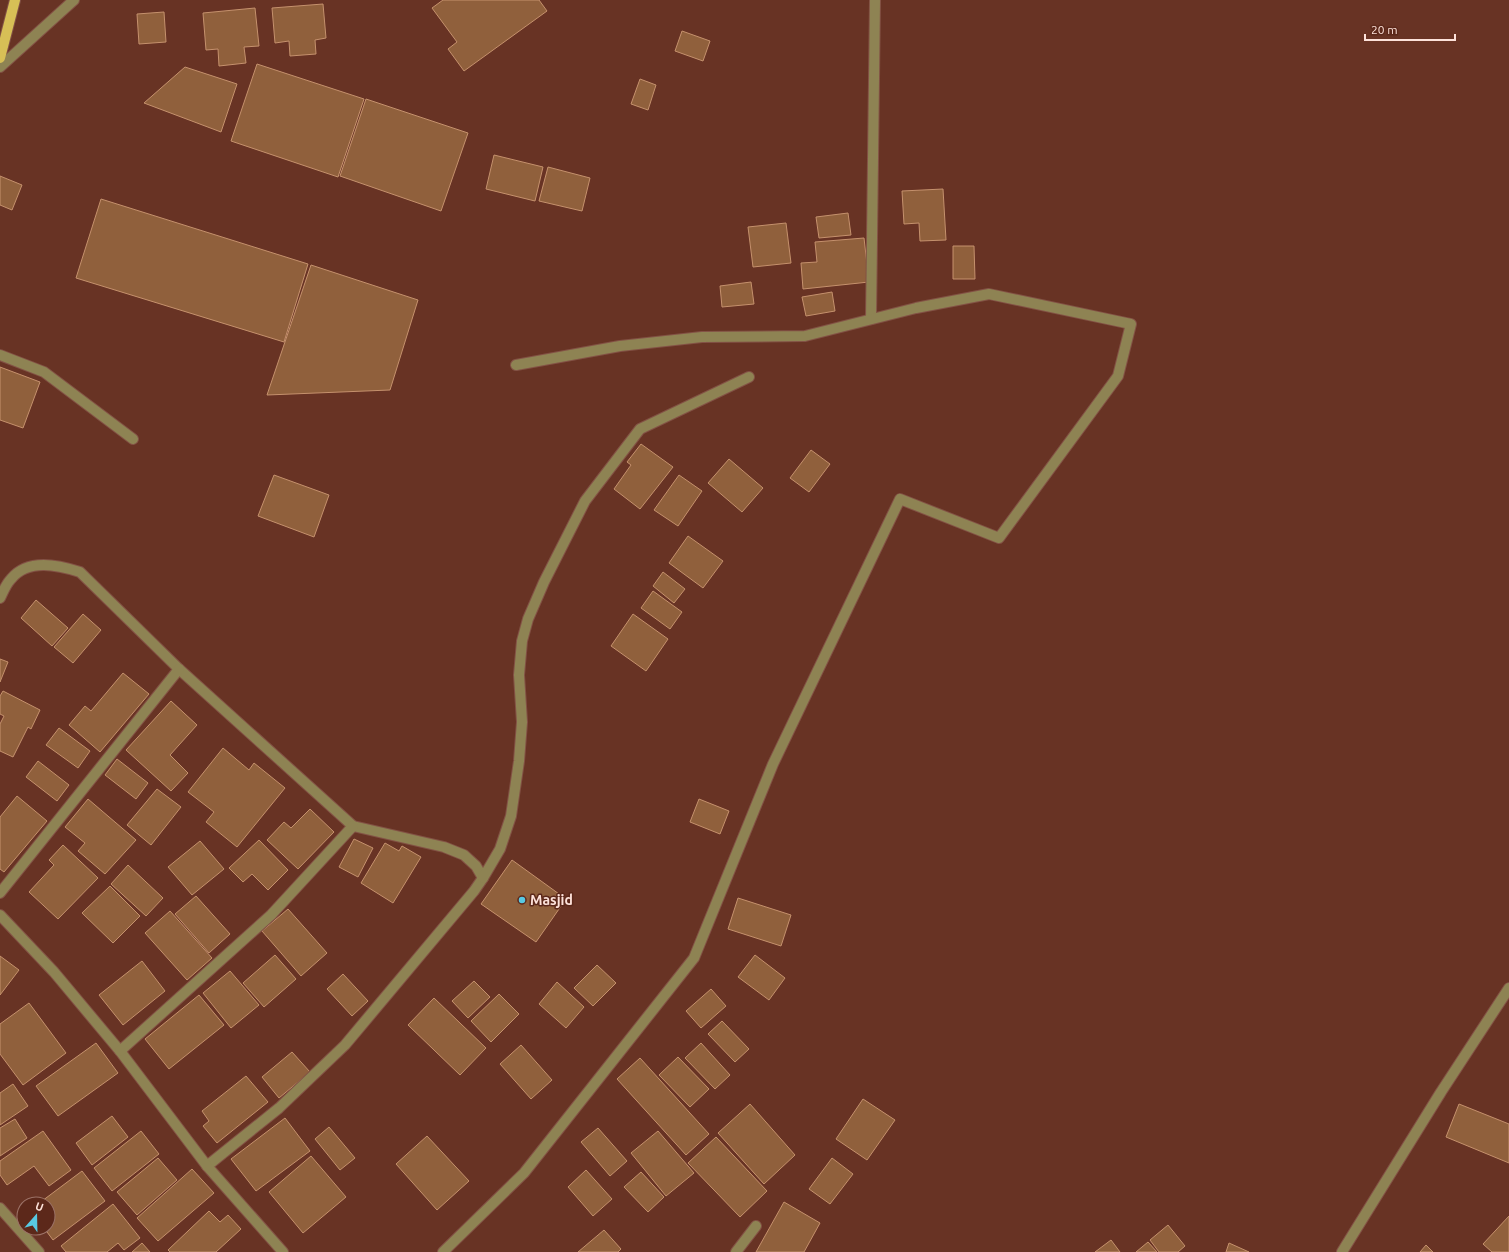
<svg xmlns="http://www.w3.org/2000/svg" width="1509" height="1252" font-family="Ubuntu,sans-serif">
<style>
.building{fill:#90603c;stroke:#c5916d}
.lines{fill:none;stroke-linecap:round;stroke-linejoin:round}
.minor-casing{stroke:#835245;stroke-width:12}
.major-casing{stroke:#835245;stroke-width:12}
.minor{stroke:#8e8353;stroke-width:10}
.major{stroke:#d7bf56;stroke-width:10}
.poi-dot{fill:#58c9e3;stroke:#5c281a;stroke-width:1.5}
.labels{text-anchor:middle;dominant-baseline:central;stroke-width:3;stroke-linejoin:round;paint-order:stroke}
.poi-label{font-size:14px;font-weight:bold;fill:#fde2da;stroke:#5c281a;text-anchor:start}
</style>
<rect width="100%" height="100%" fill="#683324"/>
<!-- building -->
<g class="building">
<polygon points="443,0 539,0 547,11 464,71 448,49 457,42 432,8"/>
<polygon points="323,4 326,38 315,40 316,54 290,56 289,41 275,43 272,8"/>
<polygon points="255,8 259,46 244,47 246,63 219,66 218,49 206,50 203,13"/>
<polygon points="164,12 166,42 139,44 137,14"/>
<polygon points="682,31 710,41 703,61 675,51"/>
<polygon points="257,64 364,99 338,177 231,141"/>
<polygon points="185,67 237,84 221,132 144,103"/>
<polygon points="640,79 656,85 648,110 631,104"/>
<polygon points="366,99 468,133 441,211 340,176"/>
<polygon points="494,155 543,167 535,201 486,189"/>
<polygon points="548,167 590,178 582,211 539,201"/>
<polygon points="0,176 22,185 12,210 0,205"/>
<polygon points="943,189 946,240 920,241 919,223 904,224 902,191"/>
<polygon points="101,199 308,264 284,342 76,278"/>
<polygon points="848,213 851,235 819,238 816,217"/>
<polygon points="786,223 791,263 753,267 748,227"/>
<polygon points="864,238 869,282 803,289 801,263 817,262 815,242"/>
<polygon points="953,246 974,246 975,279 953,279"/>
<polygon points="311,265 418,300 390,390 267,395"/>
<polygon points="751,282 754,304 722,307 720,286"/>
<polygon points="832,292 835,311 806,316 802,297"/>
<polygon points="0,367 40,382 23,428 0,420"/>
<polygon points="641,444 673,467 640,509 614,489 631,465 627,462"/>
<polygon points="811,450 830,464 809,492 790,478"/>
<polygon points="729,459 763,488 742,512 708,483"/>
<polygon points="274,475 329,495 314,537 258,516"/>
<polygon points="679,475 702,491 678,526 654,510"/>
<polygon points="688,536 723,561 703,588 669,563"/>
<polygon points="663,572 685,589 674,603 653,586"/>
<polygon points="653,591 682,612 670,629 641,608"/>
<polygon points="36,600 68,628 52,646 21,618"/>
<polygon points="83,614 101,630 73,663 54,647"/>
<polygon points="633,614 668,639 646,671 611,646"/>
<polygon points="0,659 8,662 0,682"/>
<polygon points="123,673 149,694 100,752 69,725 85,706 91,711"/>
<polygon points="3,691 40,710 31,729 28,727 13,757 0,751 0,724 4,716 0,714 0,696"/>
<polygon points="171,701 197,725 170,755 188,773 171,791 126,750"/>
<polygon points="59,728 90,751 78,768 46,745"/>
<polygon points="223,748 249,770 254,763 285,788 237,847 206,822 214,812 188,792"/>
<polygon points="117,759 148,783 136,799 105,775"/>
<polygon points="38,761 69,785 57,801 26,777"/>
<polygon points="157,789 181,807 151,845 127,825"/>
<polygon points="17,796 47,821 4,872 0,869 0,817"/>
<polygon points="88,799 136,840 105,874 78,851 85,843 65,827"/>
<polygon points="699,799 729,811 720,834 690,822"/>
<polygon points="310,809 334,832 298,869 267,840 284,822 291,828"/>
<polygon points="354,839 373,848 358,877 339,867"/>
<polygon points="259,840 288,870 268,890 252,874 243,882 229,868"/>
<polygon points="200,841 224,869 192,895 168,867"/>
<polygon points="385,843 399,851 402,846 421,857 393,903 361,883"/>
<polygon points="63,845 98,878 58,919 29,892 54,865 49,860"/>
<polygon points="512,860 566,899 536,942 481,904"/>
<polygon points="128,865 163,898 146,916 111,884"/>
<polygon points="110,886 140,916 113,943 82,913"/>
<polygon points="196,896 230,934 209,953 175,914"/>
<polygon points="738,898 791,915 781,946 728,929"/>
<polygon points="288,909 327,953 301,976 262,931"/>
<polygon points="170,911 212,958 187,980 145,933"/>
<polygon points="275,955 296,979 264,1007 243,983"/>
<polygon points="755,955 785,978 769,1000 738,977"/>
<polygon points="0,956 19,970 0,995"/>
<polygon points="142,961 165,991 123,1025 99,995"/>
<polygon points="597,965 616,983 593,1006 574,988"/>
<polygon points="230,971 259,1005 231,1028 203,993"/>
<polygon points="343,974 368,1001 352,1016 327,989"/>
<polygon points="474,981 490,997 468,1018 452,1001"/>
<polygon points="557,982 584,1007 566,1028 539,1004"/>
<polygon points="711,989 726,1006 701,1028 686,1011"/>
<polygon points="499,994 519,1014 491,1042 471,1021"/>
<polygon points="199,995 224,1025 169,1069 145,1039"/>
<polygon points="434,998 486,1048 460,1075 408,1025"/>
<polygon points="29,1003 66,1053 23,1085 0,1054 0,1024"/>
<polygon points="722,1021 749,1049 735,1062 708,1034"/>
<polygon points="96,1043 118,1073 58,1116 36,1086"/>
<polygon points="701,1043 730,1075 715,1089 685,1058"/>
<polygon points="521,1045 552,1080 531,1099 500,1064"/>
<polygon points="292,1052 310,1072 279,1098 262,1077"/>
<polygon points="678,1057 709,1089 690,1107 659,1075"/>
<polygon points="640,1058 709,1134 686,1155 617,1079"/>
<polygon points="246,1076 268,1102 217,1143 203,1126 209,1121 202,1111"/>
<polygon points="13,1084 28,1106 0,1125 0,1093"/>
<polygon points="863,1099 895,1120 867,1160 836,1139"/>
<polygon points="750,1104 795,1155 764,1184 718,1133"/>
<polygon points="1459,1104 1509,1124 1509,1163 1446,1137"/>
<polygon points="112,1116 128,1137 92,1165 76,1143"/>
<polygon points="285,1118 310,1151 256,1191 231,1159"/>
<polygon points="15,1119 27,1138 0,1156 0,1128"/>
<polygon points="329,1127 355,1158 340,1170 315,1139"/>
<polygon points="598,1128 627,1161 610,1176 581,1142"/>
<polygon points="43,1131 71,1170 49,1186 34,1166 7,1185 0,1175 0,1161"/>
<polygon points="141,1131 159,1154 112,1191 94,1168"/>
<polygon points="658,1131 694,1173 666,1196 631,1153"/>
<polygon points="427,1136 469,1181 437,1210 396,1164"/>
<polygon points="716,1137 767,1191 740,1217 688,1163"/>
<polygon points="311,1156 346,1197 303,1233 269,1192"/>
<polygon points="158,1158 177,1180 137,1215 117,1192"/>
<polygon points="832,1158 853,1174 830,1204 809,1189"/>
<polygon points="192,1169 214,1193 158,1241 137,1218"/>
<polygon points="586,1170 612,1199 593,1216 568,1187"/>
<polygon points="82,1171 105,1201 53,1240 44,1228 48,1228 48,1204 38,1204"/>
<polygon points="641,1172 664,1197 648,1212 624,1187"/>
<polygon points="784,1202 820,1223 804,1252 756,1252"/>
<polygon points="113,1204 140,1238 124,1250 118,1243 107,1252 66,1252 61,1246"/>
<polygon points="209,1211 220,1222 228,1215 241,1229 216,1252 170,1252 168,1250"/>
<polygon points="1509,1216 1509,1252 1492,1252 1483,1244"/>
<polygon points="1168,1225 1185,1246 1178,1252 1159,1252 1150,1240"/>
<polygon points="604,1230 621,1249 618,1252 578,1252"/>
<polygon points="1111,1240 1120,1252 1095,1252"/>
<polygon points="1148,1242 1157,1252 1136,1252"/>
<polygon points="142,1243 150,1252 132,1252"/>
<polygon points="1229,1243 1249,1252 1226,1252"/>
<polygon points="1426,1245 1433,1252 1420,1252"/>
</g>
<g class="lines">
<defs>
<g id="minor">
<polyline points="0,67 74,0"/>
<polyline points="871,319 875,0"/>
<polyline points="0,355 44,372 133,439"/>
<path d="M0,598c3,-6 6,-14 11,-19 17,-21 47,-14 69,-7l99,97 174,157 91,21 20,8 12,11 7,12 -9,13 -129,154 -66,63 -72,58"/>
<polyline points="483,878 500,849 511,816 519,761 522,722 519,675 522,641 528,619 544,582 585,501 640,429 749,377"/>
<polyline points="0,893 179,669"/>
<polyline points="0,915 54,972 120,1051 207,1166 283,1252"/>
<polyline points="120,1051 271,915 353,826"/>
<polyline points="0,1208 39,1252"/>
<polyline points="443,1252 524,1173 694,958 773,764 900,499 999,538 1118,376 1131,324 989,294 916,308 805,336 702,337 620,346 516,365"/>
<polyline points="736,1252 756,1226"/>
<polyline points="1342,1252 1441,1092 1509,988"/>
</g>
<polyline id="major" points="0,58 15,0"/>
</defs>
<!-- minor casing -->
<use href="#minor" class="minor-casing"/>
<!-- major casing -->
<use href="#major" class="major-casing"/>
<!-- minor -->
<use href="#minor" class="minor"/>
<!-- major -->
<use href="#major" class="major"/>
</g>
<!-- markers -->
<circle class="poi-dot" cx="522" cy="900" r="4"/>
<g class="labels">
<!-- poi labels -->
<g class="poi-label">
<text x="530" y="900">Masjid</text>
</g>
</g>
<!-- north arrow -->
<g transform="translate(36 1216) rotate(20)"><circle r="19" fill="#5c281a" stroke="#9c7267"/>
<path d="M0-3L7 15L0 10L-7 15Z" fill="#58c9e3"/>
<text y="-6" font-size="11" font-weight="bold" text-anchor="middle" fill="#fde2da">U</text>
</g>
<!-- scale -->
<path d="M1365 34v6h90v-6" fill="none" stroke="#fde2da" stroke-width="2"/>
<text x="1371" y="34" font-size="12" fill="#fde2da" stroke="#5c281a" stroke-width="3" paint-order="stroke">20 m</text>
</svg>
